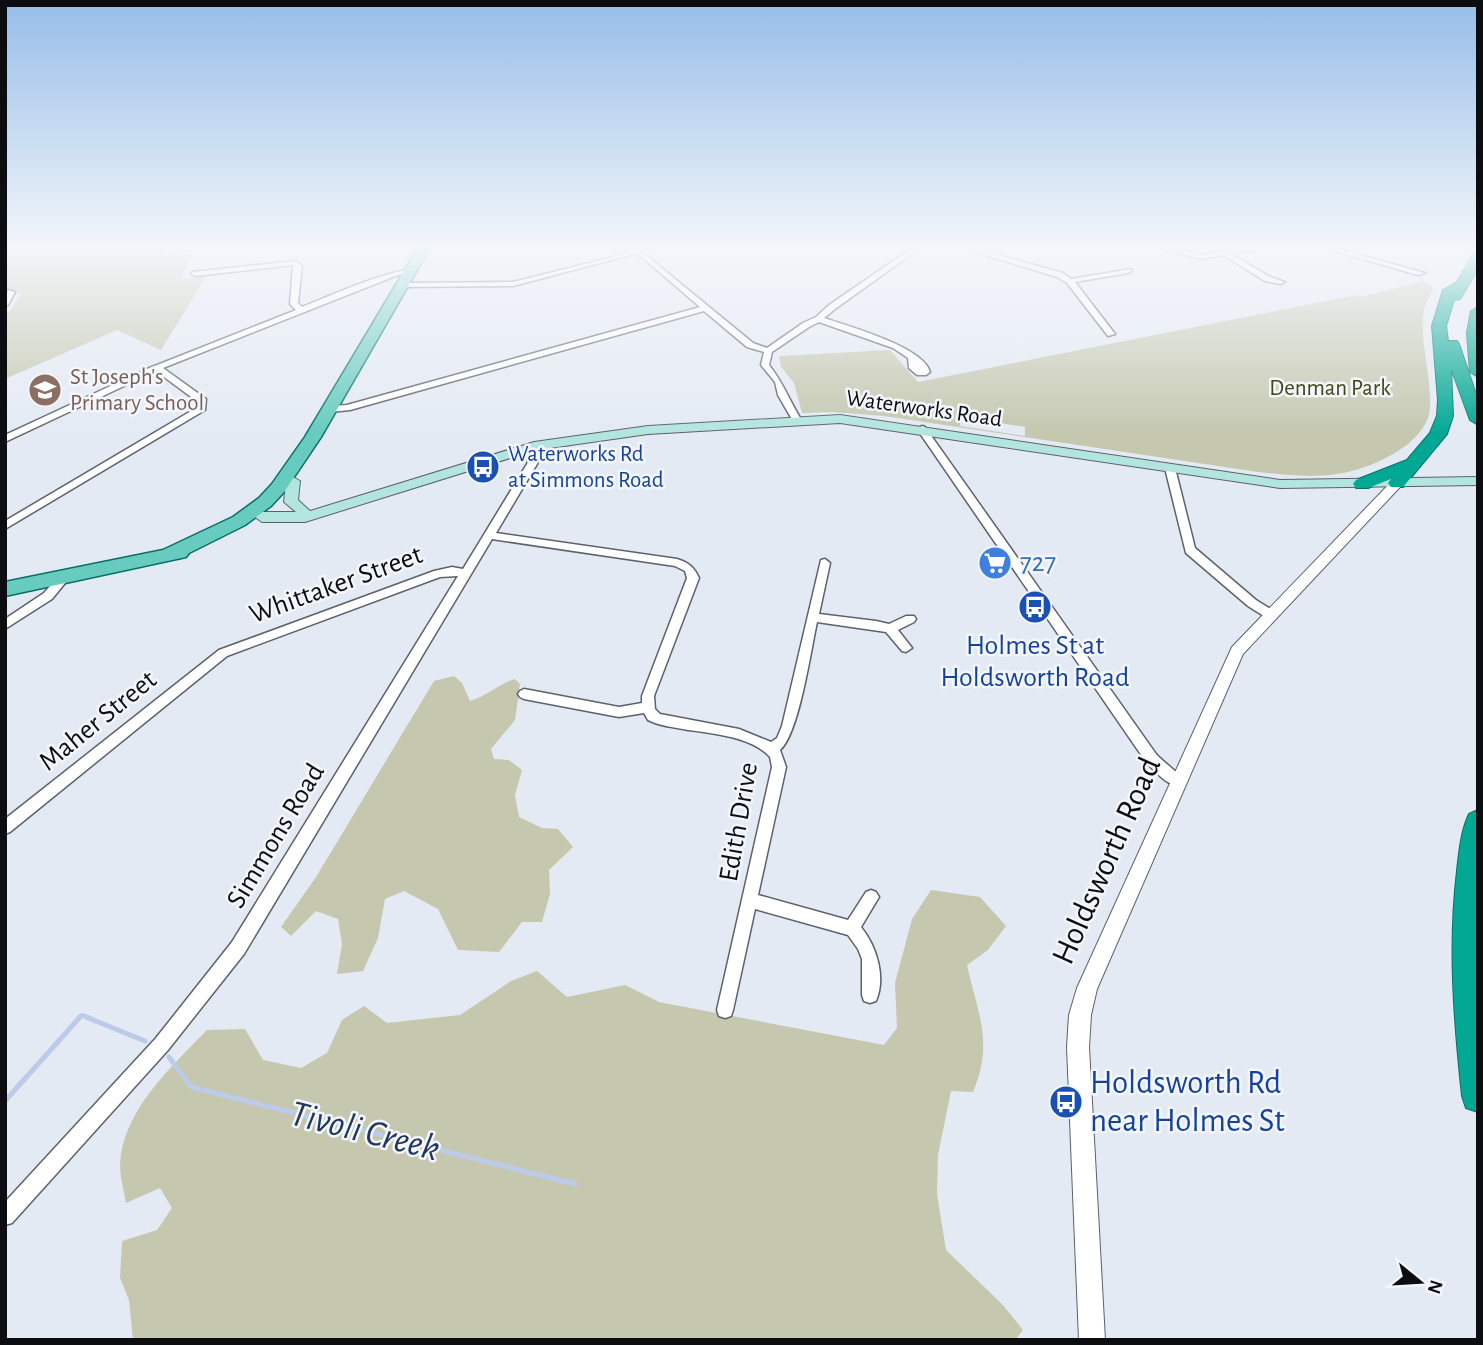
<svg xmlns="http://www.w3.org/2000/svg" width="1483" height="1345" font-family="'Alegreya Sans',sans-serif">
<style>
.green{fill:#c5c8af;fill-rule:evenodd}
.lines{fill:none;stroke-linecap:round;stroke-linejoin:round}
.stream-far1{stroke:#bbcbe8;stroke-width:4.5}
.stream{stroke:#bbcbe8;stroke-width:5}
.minor-casing{stroke:#5c616a;stroke-width:3}
.tertiary-casing{stroke:#5c616a;stroke-width:2}
.secondary-casing{stroke:#5c616a;stroke-width:2}
.primary-casing{stroke:#067266;stroke-width:3}
.motorway-casing{stroke:#067266;stroke-width:2}
.minor{fill:#fff;fill-rule:evenodd}
.tertiary{fill:#fff;fill-rule:evenodd}
.secondary{fill:#b3e5df;fill-rule:evenodd}
.primary{fill:#68cbbf;fill-rule:evenodd}
.motorway{fill:#03a894;fill-rule:evenodd}
.labels{text-anchor:middle;dominant-baseline:central;stroke-width:5;stroke-linejoin:round;paint-order:stroke}
.far-education-label{font-size:23px;fill:#785e54;stroke:#f3f7fd;text-anchor:start}
.far-park-label{font-size:23px;fill:#434712;stroke:#f3f7fd}
.far-street-label{font-size:23px;fill:#0b0d10;stroke:#f3f7fd}
.far-transit-label{font-size:23px;fill:#164399;stroke:#f3f7fd;text-anchor:start}
.shop-label{font-size:28px;fill:#366cbe;stroke:#f3f7fd;text-anchor:start}
.street-label{font-size:28px;fill:#0b0d10;stroke:#f3f7fd}
.transit-label{font-size:28px;fill:#164399;stroke:#f3f7fd}
.near-street-label{font-size:33px;fill:#0b0d10;stroke:#f3f7fd}
.near-transit-label{font-size:33px;fill:#164399;stroke:#f3f7fd;text-anchor:start}
.near-water-label{font-size:37px;font-style:italic;fill:#22365d;stroke:#f3f7fd}
</style>
<rect width="100%" height="100%" fill="#e4eaf4"/>
<!-- green -->
<g class="green">
<polygon points="5,246 161,246 163,256 192,254 181,279 206,277 161,350 117,330 5,379 5,317 22,293 5,295"/>
<path d="M1424,281l10,6c-4,9 -11,20 -11,30 -2,29 8,60 7,90 -1,37 -61,63 -93,67 -26,4 -53,1 -79,-2l-374,-56 -52,-4 -30,1 -8,-30 -13,-16 -2,-11 111,-6 28,32 438,-87 4,2zM961,417l64,10v9l-65,-10z"/>
<path d="M454,676l8,7 8,18c17,-5 29,-17 45,-22l5,5 -5,36 -24,29 3,10 15,1 13,10 -7,25 4,22 23,11 16,1 15,18 -24,23 1,24 -8,28h-20l-23,30 -41,-2 -20,-41 -34,-18 -19,8 -7,39 -15,33 -26,3 5,-30 -4,-25 -22,-8 -25,25 -10,-9 35,-50 118,-196z"/>
<path d="M931,890l49,7 26,29 -18,24 -21,15c11,50 27,77 6,127l-22,-1 -13,64 -1,39 9,56 56,54 21,26 -8,10h-882l-4,-40 -9,-22 2,-37 35,-11 15,-22 -12,-20 -34,15c-2,-12 -6,-26 -6,-38 2,-54 52,-99 87,-135l38,-1 18,31 38,8 26,-15 15,-33 22,-14 23,17 73,-8 51,-34 26,-10 30,26 58,-12 34,17 225,43 13,-17 -2,-45 17,-64z"/>
</g>
<g class="lines">
<!-- stream-far1 -->
<polyline class="stream-far1" points="79,1018 82,1015 90,1018"/>
<!-- stream -->
<g class="stream">
<polyline points="86,1017 145,1041"/>
<polyline points="169,1057 191,1087 575,1184"/>
<polyline points="5,1101 80,1017"/>
</g>
<defs>
<g id="minor">
<path d="M641,246h9l-10,6 7,4 106,87 14,5 36,-25 13,-6 13,-12 86,-59h8l-88,63 -11,9c24,8 100,29 106,54l-4,3h-9l-8,-7 -1,-10 -15,-10 -74,-26 -10,5 -37,25 -3,13c14,17 21,37 33,56l-2,2h-6l-16,-28 -3,-13 -14,-17 3,-13 -17,-5 -43,-36 -354,99 -20,2 -4,-3 4,-3 17,-1 353,-98 -57,-49 -9,-4 -121,32 -109,1 -4,-2 4,-2 109,-1 108,-27z"/>
<polygon points="955,246 966,246 1063,273 1071,279 1131,269 1132,271 1128,273 1075,282 1115,334 1108,336 1067,283 1057,277"/>
<polygon points="1151,246 1163,246 1201,255 1255,246 1271,246 1231,254 1270,277 1285,282 1281,284 1265,281 1223,255 1201,259"/>
<polygon points="1317,246 1328,246 1425,273 1418,275"/>
<path d="M295,261l7,5 -4,37 4,4c21,-8 98,-43 115,-36l-19,4 -235,93 43,31 -1,11 -200,119v-8l193,-114v-5l-42,-31 -151,71v-7l142,-66 149,-59 -6,-6 3,-39 -98,11 -4,-2 1,-2z"/>
<polygon points="8,290 15,292 8,305 5,305 5,296"/>
<path d="M922,426l3,1 231,327c7,8 24,20 29,27l-2,4c-15,3 -27,-13 -37,-23l-229,-333z"/>
<path d="M534,443l5,3 2,7 -4,11 -41,69 181,26c12,4 17,8 22,19l-45,118 1,13 5,5 79,15 32,13 6,-4 5,-12 39,-166 4,-1 5,4 -11,51 57,7 13,3 17,-8h8l2,3 -2,3 -16,8 14,18 -6,4 -4,-1 -16,-19 -69,-10c-6,27 -18,112 -37,128l6,17 -28,128 90,25 18,-28 5,-2 5,2 3,5 -18,30c16,20 25,50 15,74l-6,2 -6,-2 -2,-6v-36l-4,-10 -10,-14 -93,-26 -22,101 -2,6 -6,2 -6,-2 -2,-6 55,-243 -2,-10c-24,-27 -82,-23 -115,-34l-7,-3 -4,-7 -25,4 -95,-18 -4,-2 -2,-3 2,-3 4,-2 95,18 23,-4v-7l45,-118 -2,-7 -10,-5 -183,-27 -248,415 -76,96 -156,173 -7,2v-23l151,-164 76,-96 226,-366 -18,1 -213,79 -217,176 -5,2v-15l214,-169 215,-79 18,-4 11,2 64,-105 4,-11 -2,-7z"/>
<polygon points="1170,465 1175,468 1195,548 1256,600 1275,612 1277,615 1275,618 1267,618 1248,606 1186,553 1165,468"/>
<polygon points="64,573 70,577 52,599 5,629 5,619 44,593 60,574"/>
</g>
<polygon id="tertiary" points="1397,479 1403,483 1401,486 1243,654 1097,989 1091,1015 1089,1047 1105,1340 1079,1340 1067,1047 1069,1015 1077,988 1232,647 1393,480"/>
<polygon id="secondary" points="840,415 1280,480 1478,477 1478,485 1280,488 840,423 648,434 536,450 305,522 262,522 255,517 262,512 296,512 284,502 286,481 293,477 300,481 298,500 310,511 534,442 648,426"/>
<polygon id="primary" points="419,246 431,246 321,437 284,492 271,506 245,525 189,553 186,557 5,596 5,582 163,550 233,517 259,498 272,484 305,437"/>
<g id="motorway">
<polygon points="1478,253 1478,269 1460,299 1454,300 1446,326 1448,341 1457,341 1459,344 1478,400 1478,425 1470,420 1451,368 1453,416 1447,434 1403,487 1391,487 1388,483 1391,479 1368,488 1356,488 1353,484 1356,480 1407,460 1430,433 1437,416 1438,400 1432,326 1443,290 1457,282 1473,254"/>
<polygon points="1478,307 1478,377 1470,372 1467,333 1471,311"/>
<path d="M1478,810v302l-12,-4 -4,-12c-8,-75 -14,-150 -5,-225 2,-19 4,-40 12,-57z"/>
</g>
</defs>
<!-- minor casing -->
<use href="#minor" class="minor-casing"/>
<!-- tertiary casing -->
<use href="#tertiary" class="tertiary-casing"/>
<!-- secondary casing -->
<use href="#secondary" class="secondary-casing"/>
<!-- primary casing -->
<use href="#primary" class="primary-casing"/>
<!-- motorway casing -->
<use href="#motorway" class="motorway-casing"/>
<!-- minor -->
<use href="#minor" class="minor"/>
<!-- tertiary -->
<use href="#tertiary" class="tertiary"/>
<!-- secondary -->
<use href="#secondary" class="secondary"/>
<!-- primary -->
<use href="#primary" class="primary"/>
<!-- motorway -->
<use href="#motorway" class="motorway"/>
</g>
<!-- sky -->
<linearGradient id="sky" x2="0" y2="1"><stop stop-color="#96bde8"/><stop offset="0.57" stop-color="#f3f6fa"/><stop offset="1" stop-color="#f3f6fa" stop-opacity="0"/></linearGradient>
<rect width="1483" height="434" fill="url(#sky)"/>
<!-- icons -->
<defs>
<symbol id="school-disc" viewBox="-11 -11 22 22"><circle r="9.5" fill="#8d6e63" stroke="#f3f7fd"/><path d="M0-5L7-2L0 1L-7-2ZM-4 1L0 2.5L4 1V4Q0 6-4 4Z" fill="#fff"/></symbol>
<symbol id="bus-disc" viewBox="-11 -11 22 22"><circle r="9.5" fill="#1a4fb4" stroke="#f3f7fd"/><path d="M-5-6H5V4H4V6H2V4H-2V6H-4V4H-5ZM-3.5-4V0h7V-4ZM-3.5 1.2v1.5H-2V1.2ZM2 1.2v1.5H3.5V1.2Z" fill="#fff"/></symbol>
<symbol id="supermarket-disc" viewBox="-11 -11 22 22"><circle r="9.5" fill="#3f7fe0" stroke="#f3f7fd"/><path d="M-6-5.5h2.5l.6 2H6L4.5 2H-2.5L-4.4-4H-6ZM-1.5 3.2a1.3 1.3 0 1 0 .1 0ZM3 3.2a1.3 1.3 0 1 0 .1 0Z" fill="#fff"/></symbol>
</defs>
<g fill-rule="evenodd">
<use href="#school-disc" x="26" y="371" width="38" height="38"/>
<use href="#bus-disc" x="464" y="448" width="38" height="38"/>
<use href="#supermarket-disc" x="976" y="544" width="38" height="38"/>
<use href="#bus-disc" x="1016" y="588" width="38" height="38"/>
<use href="#bus-disc" x="1047" y="1083" width="38" height="38"/>
</g>
<g class="labels">
<!-- far-education labels -->
<g class="far-education-label">
<text x="70" y="377">St Joseph's<tspan x="70" dy="26">Primary School</tspan></text>
</g>
<!-- far-park labels -->
<g class="far-park-label">
<text x="1330" y="388">Denman Park</text>
</g>
<!-- far-street labels -->
<g class="far-street-label">
<text transform="translate(924 409) rotate(8)">Waterworks Road</text>
</g>
<!-- far-transit labels -->
<g class="far-transit-label">
<text x="508" y="454">Waterworks Rd<tspan x="508" dy="26">at Simmons Road</tspan></text>
</g>
<!-- shop labels -->
<g class="shop-label">
<text x="1020" y="563">727</text>
</g>
<!-- street labels -->
<g class="street-label">
<text transform="translate(336 585) rotate(-20)">Whittaker Street</text>
<text transform="translate(98 721) rotate(-39)">Maher Street</text>
<text transform="translate(739 822) rotate(-80)">Edith Drive</text>
<text transform="translate(276 836) rotate(-59)">Simmons Road</text>
</g>
<!-- transit labels -->
<g class="transit-label">
<text x="1035" y="646">Holmes St at<tspan x="1035" dy="32">Holdsworth Road</tspan></text>
</g>
<!-- near-street labels -->
<g class="near-street-label">
<text transform="translate(1107 861) rotate(-66)">Holdsworth Road</text>
</g>
<!-- near-transit labels -->
<g class="near-transit-label">
<text x="1090" y="1083">Holdsworth Rd<tspan x="1090" dy="38">near Holmes St</tspan></text>
</g>
<!-- near-water labels -->
<g class="near-water-label">
<text transform="translate(365 1131) rotate(14)">Tivoli Creek</text>
</g>
</g>
<!-- border -->
<rect width="1483" height="1345" fill="none" stroke="#0b0d10" stroke-width="14"/>
<!-- north arrow -->
<g transform="translate(1420 1282) rotate(108)" stroke="#f3f7fd" stroke-width="5" paint-order="stroke">
<path d="M0-5L12 26L0 18L-12 26Z" fill="#0b0d10"/>
<text y="-10" font-size="19" font-weight="bold" text-anchor="middle" fill="#0b0d10">N</text>
</g>
</svg>
